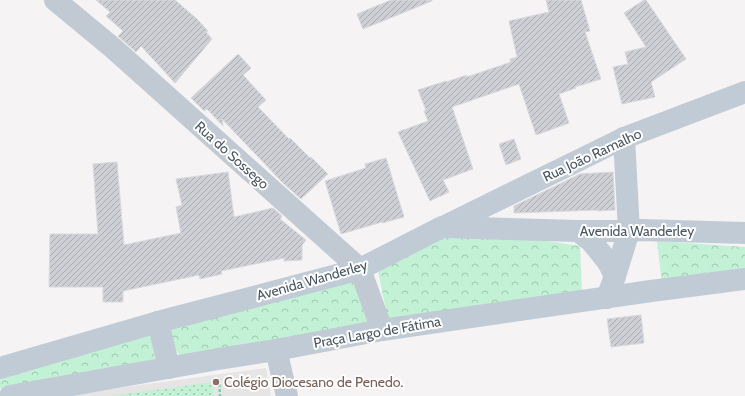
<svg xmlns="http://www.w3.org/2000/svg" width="745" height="396" font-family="Cabin,sans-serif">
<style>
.education{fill:#e6e4e5}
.forest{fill:url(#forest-crowns)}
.garden{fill:url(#garden-dots)}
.building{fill:url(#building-hatch);stroke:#d7d9de}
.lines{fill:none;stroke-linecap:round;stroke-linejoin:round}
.path{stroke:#7ad0a6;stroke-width:2.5;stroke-dasharray:3 2;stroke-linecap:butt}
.street{stroke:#c1cad2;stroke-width:22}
.secondary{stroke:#c1cbd6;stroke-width:22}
.education-dot{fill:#8d6e63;stroke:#fff;stroke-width:1.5}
.labels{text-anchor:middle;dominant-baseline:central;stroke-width:4;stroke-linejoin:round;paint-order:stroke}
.street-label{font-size:14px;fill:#4a5661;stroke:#fff}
.education-label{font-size:14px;fill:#785e54;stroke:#fff;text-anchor:start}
</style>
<defs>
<pattern id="forest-crowns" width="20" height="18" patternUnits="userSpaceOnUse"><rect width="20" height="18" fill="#c3f1d5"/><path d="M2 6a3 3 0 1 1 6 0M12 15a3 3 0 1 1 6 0" fill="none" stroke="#a0c6b0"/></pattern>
<pattern id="garden-dots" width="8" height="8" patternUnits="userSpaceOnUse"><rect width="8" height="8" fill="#c3f1d5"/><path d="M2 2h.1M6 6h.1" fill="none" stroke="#a0c6b0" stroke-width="1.8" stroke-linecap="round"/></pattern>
<pattern id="building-hatch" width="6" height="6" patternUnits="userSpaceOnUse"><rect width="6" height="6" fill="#cdcfd5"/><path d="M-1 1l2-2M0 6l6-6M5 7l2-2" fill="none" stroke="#a8abb0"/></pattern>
</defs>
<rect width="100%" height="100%" fill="#f5f3f3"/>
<!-- education -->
<polygon class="education" points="266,368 271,396 60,396"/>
<!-- forest -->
<g class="forest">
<polygon points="487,232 580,246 582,291 389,325 378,271 418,249 453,234"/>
<polygon points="657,241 745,247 745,281 663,292"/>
<polygon points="360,279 377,324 182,360 164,329"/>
<polygon points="150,331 156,363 0,389 0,378"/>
</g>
<!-- garden -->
<polygon class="garden" points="213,382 213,396 111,396"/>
<!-- building -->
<g class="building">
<polygon points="96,0 175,0 197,19 208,31 206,32 212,39 175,83 141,46 136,52 118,36 123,31 106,16 110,12"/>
<polygon points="391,0 432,0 432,1 363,29 357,14"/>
<polygon points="546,0 581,0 590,31 585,32 601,79 575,87 576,88 559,94 569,123 536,135 519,84 452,107 473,169 443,180 449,192 430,201 398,132 428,121 424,111 426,110 418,90 446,81 446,82 467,75 467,77 511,62 510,59 517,57 509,21 549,12"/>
<polygon points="644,0 646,0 686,59 651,82 655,97 622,104 613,67 628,64 625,52 646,47 624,13"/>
<polygon points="238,54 251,68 243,75 266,100 258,107 289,139 290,138 310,158 311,157 328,174 301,199 283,183 222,119 223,126 207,109 204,111 191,98"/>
<polygon points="514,139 521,159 506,165 499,144"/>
<polygon points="386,158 404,217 382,223 382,222 341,234 325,181 366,168 365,164"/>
<polygon points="117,162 121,210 124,245 181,233 176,207 182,205 176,179 228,172 234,217 273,208 282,216 280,219 306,240 302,245 302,260 284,261 284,258 221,271 222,274 200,279 199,275 123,291 123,302 103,302 103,287 49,287 50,234 98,234 93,164"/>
<polygon points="613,172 615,210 597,211 597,210 514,213 514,206 580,174"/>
<polygon points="641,315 644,343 611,347 607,319"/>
</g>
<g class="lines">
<!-- path -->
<polyline class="path" points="219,379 220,396"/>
<!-- street -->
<g class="street">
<polyline points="55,0 113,48 360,269 382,330"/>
<polyline points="276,350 287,396"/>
</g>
<!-- secondary -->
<g class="secondary">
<polyline points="445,226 624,138 745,92"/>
<polyline points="578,231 591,241 608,262 615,276"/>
<polyline points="607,298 615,276 629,231 624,138"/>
<polyline points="158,322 169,368"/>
<polyline points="0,368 158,322 360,269 442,227 578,231 629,231 641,230 745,233"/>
<polyline points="10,396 218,359 276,350 382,330 651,291 745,279"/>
</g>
</g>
<!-- markers -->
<circle class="education-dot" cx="216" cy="382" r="4"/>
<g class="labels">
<!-- street labels -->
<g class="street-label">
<text transform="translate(232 155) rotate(42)">Rua do Sossego</text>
<text transform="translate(592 155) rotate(-25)">Rua João Ramalho</text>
<text x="637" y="231">Avenida Wanderley</text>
<text transform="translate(312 280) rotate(-16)">Avenida Wanderley</text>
<text transform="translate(377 332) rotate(-10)">Praça Largo de Fátima</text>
</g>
<!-- education labels -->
<g class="education-label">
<text x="224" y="382">Colégio Diocesano de Penedo.</text>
</g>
</g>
</svg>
